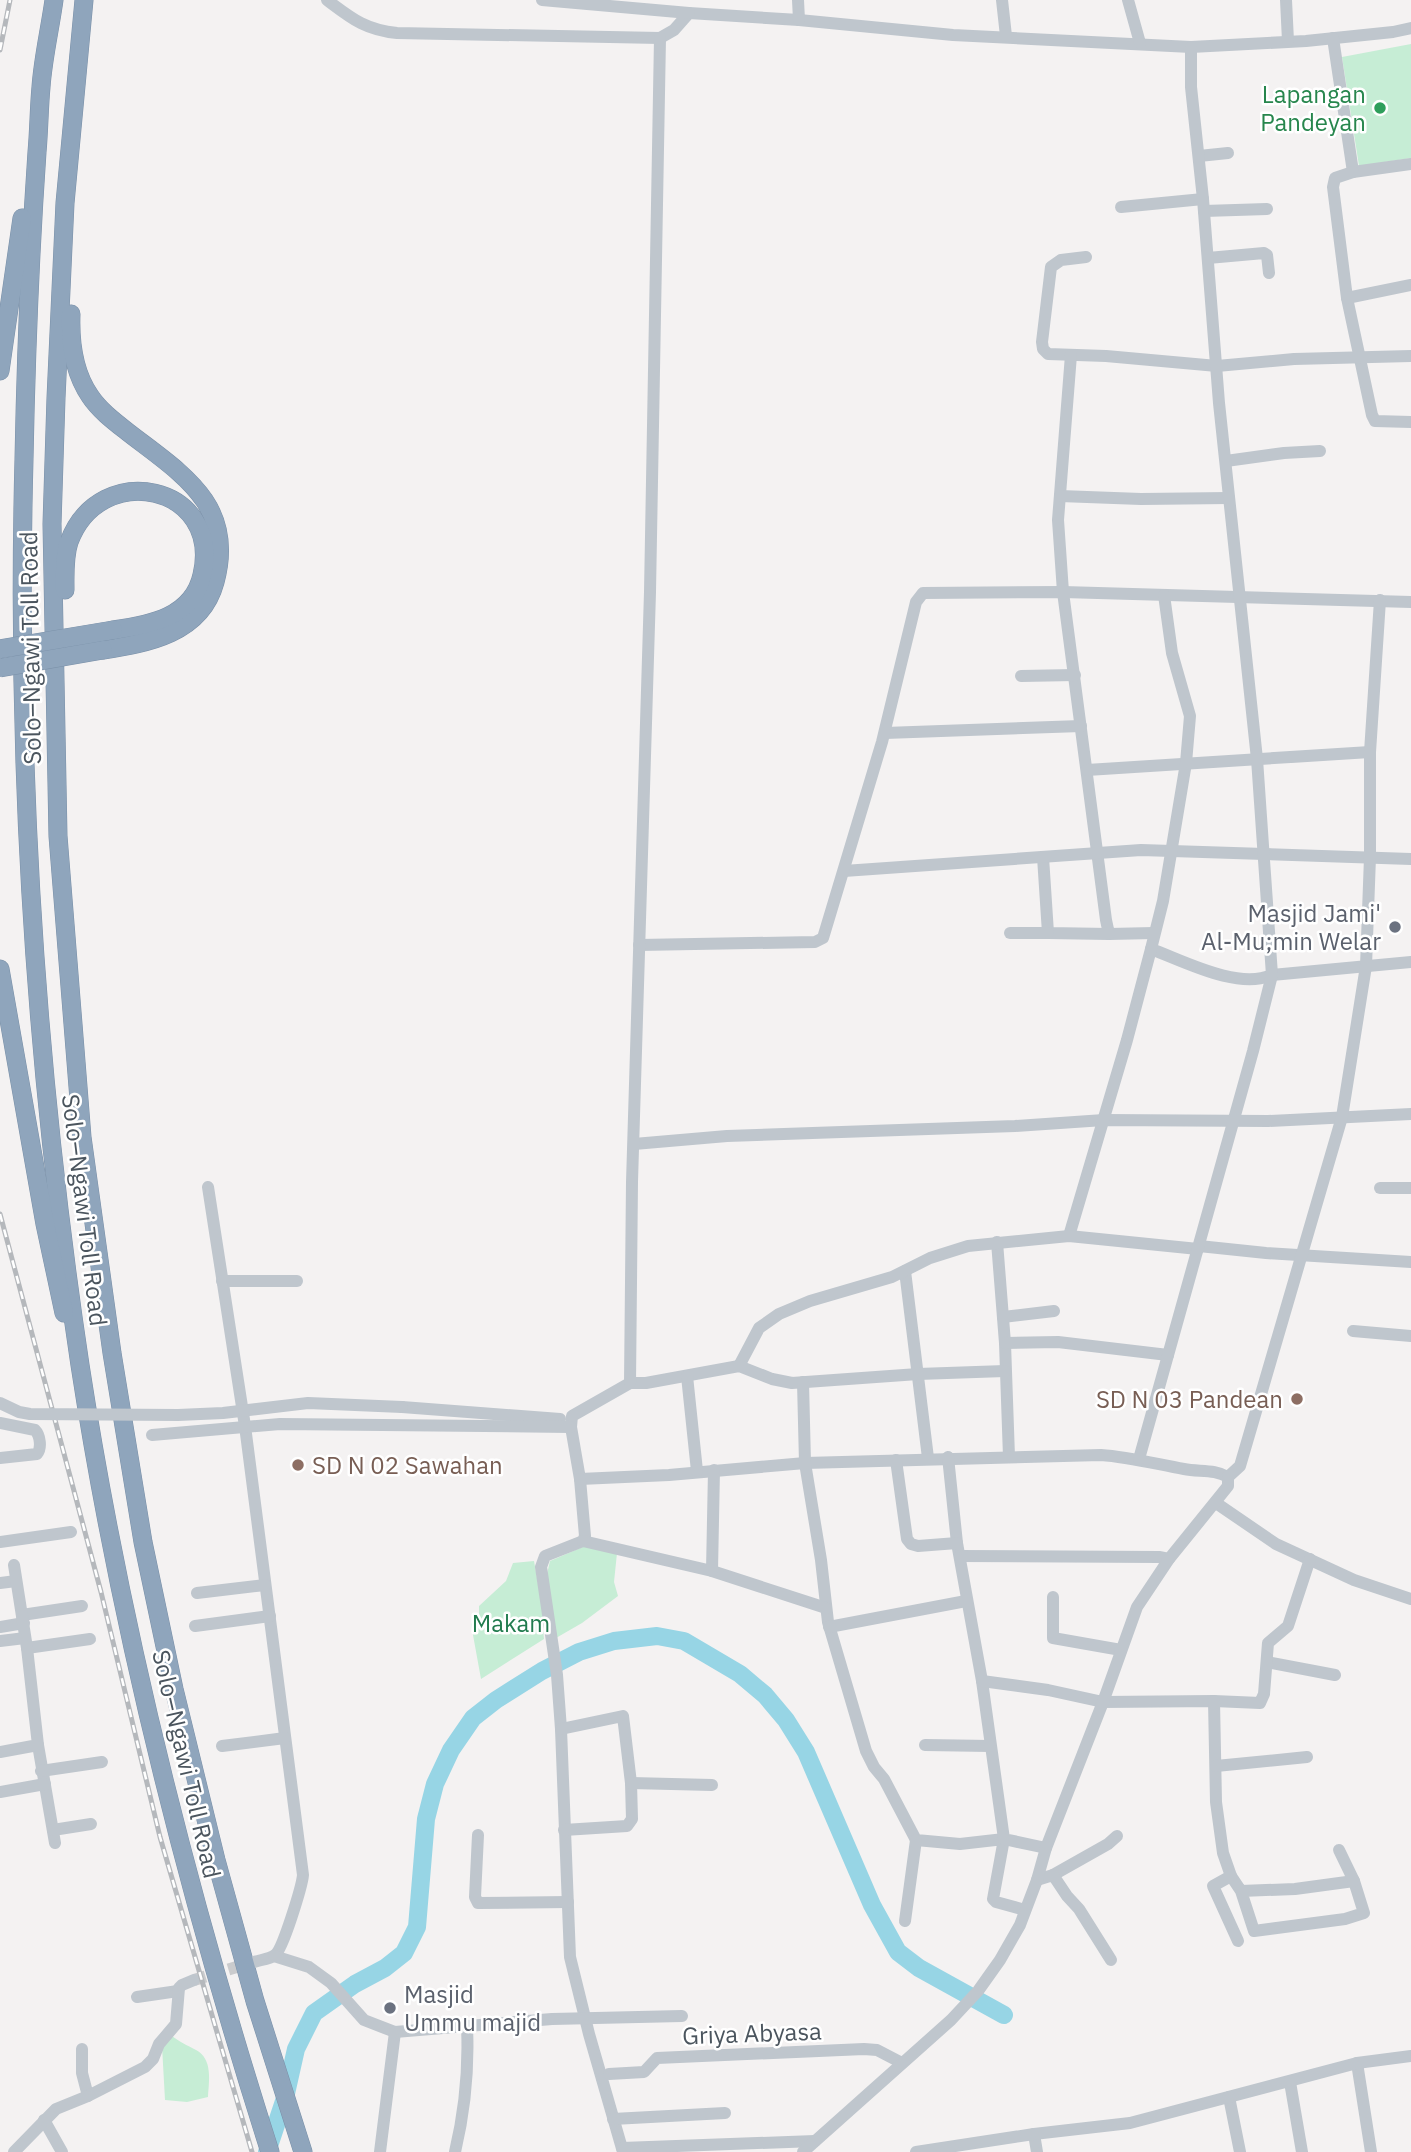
<svg xmlns="http://www.w3.org/2000/svg" width="1411" height="2152" font-family="'IBM Plex Sans',sans-serif">
<style>
.green{fill:#c6edd5}
.lines{fill:none;stroke-linecap:round;stroke-linejoin:round}
.river{stroke:#97d5e5;stroke-width:18}
.minor-tunnel{stroke:#cacbcd;stroke-width:12;stroke-dasharray:12 6;stroke-linecap:butt}
.highway-casing{stroke:#7a90a8;stroke-width:19}
.minor{stroke:#bfc6cd;stroke-width:12}
.highway{stroke:#8fa5bc;stroke-width:18}
.rail-casing{stroke:#b5b8bc;stroke-width:5}
.rail{stroke:#fff;stroke-width:2.5;stroke-dasharray:8;stroke-linecap:butt}
.highway-bridge-casing{stroke:#7a90a8;stroke-width:19;stroke-linecap:butt}
.minor-bridge{stroke:#bfc6cd;stroke-width:12}
.highway-bridge{stroke:#8fa5bc;stroke-width:18}
.leisure-dot{fill:#2e9e5b;stroke:#fff;stroke-width:2.5}
.worship-dot{fill:#6b7280;stroke:#fff;stroke-width:2.5}
.education-dot{fill:#8d6e63;stroke:#fff;stroke-width:2.5}
.labels{text-anchor:middle;dominant-baseline:central;stroke-width:5;stroke-linejoin:round;paint-order:stroke}
.leisure-label{font-size:24px;fill:#27864d;stroke:#fff;text-anchor:end}
.street-label{font-size:24px;fill:#4b555e;stroke:#fff}
.worship-label{font-size:24px;fill:#5b616d;stroke:#fff;text-anchor:end}
.education-label{font-size:24px;fill:#785e54;stroke:#fff;text-anchor:end}
.park-label{font-size:24px;fill:#217b4e;stroke:#fff}
</style>
<rect width="100%" height="100%" fill="#f4f2f2"/>
<!-- green -->
<g class="green">
<polygon points="1411,44 1411,158 1359,166 1342,57"/>
<polygon points="585,1546 617,1553 614,1582 618,1596 582,1623 556,1638 547,1574 550,1561"/>
<polygon points="534,1561 545,1623 543,1629 544,1639 481,1679 471,1624 479,1616 479,1606 506,1581 513,1563"/>
<path d="M171,2035c8,7 16,10 25,15 17,9 13,31 12,47l-21,5 -22,-2 -3,-54z"/>
</g>
<g class="lines">
<!-- river -->
<polyline class="river" points="267,2152 285,2098 296,2049 314,2013 355,1984 385,1968 404,1953 417,1927 426,1819 435,1784 451,1750 473,1718 496,1700 542,1671 579,1652 614,1641 657,1636 684,1641 740,1674 765,1695 786,1720 806,1752 872,1905 898,1952 919,1968 1004,2015"/>
<!-- minor-tunnel -->
<polyline class="minor-tunnel" points="194,1980 250,1963"/>
<defs>
<g id="highway">
<path d="M54,0c-4,29 -11,58 -13,87 -2,21 -2,43 -4,65 -7,102 -11,204 -13,307 -8,303 11,606 56,906 41,267 108,530 190,787"/>
<polyline points="84,0 65,203 56,398 52,524 58,836 82,1137 112,1353 143,1542 174,1689 216,1860 255,2001 303,2152"/>
<path d="M71,314c-1,27 3,59 19,82 10,15 25,26 39,37 53,41 107,72 86,149 -14,52 -67,61 -112,68"/>
<polyline points="0,371 22,218"/>
<path d="M65,590c0,-16 -1,-33 4,-48 31,-84 154,-57 133,33 -9,42 -52,50 -89,55"/>
<polyline points="0,969 45,1224 64,1313"/>
</g>
</defs>
<!-- highway casing -->
<use href="#highway" class="highway-casing"/>
<!-- minor -->
<g class="minor">
<path d="M327,0c24,18 38,30 70,33l263,5 14,-8 15,-17 110,7 154,15 238,12 115,-6 87,-9 18,-4"/>
<polyline points="542,0 689,13"/>
<polyline points="798,0 799,20"/>
<polyline points="1002,0 1006,36"/>
<polyline points="1128,0 1140,43"/>
<polyline points="1286,0 1288,41"/>
<polyline points="1333,38 1353,172 1411,164"/>
<polyline points="1199,156 1228,153"/>
<polyline points="1353,172 1335,178 1333,187 1347,298 1372,415 1375,421 1411,422"/>
<polyline points="1121,207 1203,199"/>
<polyline points="1204,211 1267,209"/>
<polyline points="1086,257 1061,260 1051,267 1042,342 1043,349 1048,354 1106,356 1217,366 1294,359 1411,356"/>
<polyline points="1208,258 1264,253 1267,255 1269,273"/>
<polyline points="1347,298 1411,285"/>
<polyline points="1071,355 1058,520 1063,592 1106,920 1109,934 1154,933"/>
<polyline points="1226,461 1284,453 1320,451"/>
<polyline points="1060,496 1141,499 1229,498"/>
<polyline points="1021,676 1075,675"/>
<polyline points="885,733 1081,726"/>
<polyline points="1087,770 1370,752"/>
<polyline points="1043,857 1048,933 1109,934"/>
<polyline points="844,871 1141,850 1411,859"/>
<polyline points="1010,933 1048,933"/>
<polyline points="639,945 815,942 823,938 882,742 916,602 923,593 1063,592 1411,602"/>
<path d="M1151,949c33,12 86,41 121,26l139,-13"/>
<polyline points="634,1144 727,1136 1015,1126 1104,1120 1268,1121 1411,1114"/>
<path d="M208,1187l37,239 58,449c-1,11 -20,74 -28,80 -5,4 -15,5 -21,7"/>
<polyline points="1380,1188 1411,1188"/>
<polyline points="1069,1236 1127,1040 1151,949 1163,901 1186,763 1190,716 1172,653 1164,595"/>
<polyline points="997,1242 1005,1343 1009,1457"/>
<polyline points="1199,1246 1266,1253 1411,1262"/>
<polyline points="905,1271 928,1458"/>
<polyline points="222,1281 297,1281"/>
<polyline points="1003,1317 1054,1311"/>
<polyline points="1353,1331 1411,1336"/>
<polyline points="1005,1343 1058,1342 1168,1355"/>
<polyline points="739,1366 759,1328 779,1314 810,1301 892,1277 930,1258 968,1246 1069,1236 1198,1249"/>
<path d="M1005,1371l-87,3 -126,9 -20,-4 -33,-13 -93,17h-16l-58,33 -1,11 9,52 89,-4 136,-12 296,-8c28,2 55,9 83,14 15,3 31,0 44,8"/>
<polyline points="687,1376 697,1471"/>
<polyline points="803,1382 805,1463 821,1560 828,1622 866,1751 874,1767 884,1779 916,1840 960,1844 1004,1839 993,1899 996,1902 1025,1910"/>
<polyline points="630,1383 632,1182 650,592 660,38"/>
<polyline points="402,1407 560,1419"/>
<path d="M0,1423l35,7c5,5 7,18 2,24l-37,4"/>
<polyline points="152,1435 280,1424 571,1427"/>
<polyline points="948,1457 957,1543 982,1681 1004,1839 1046,1848"/>
<polyline points="1139,1459 1253,1051 1272,975 1257,759 1219,403 1203,199 1191,87 1191,47"/>
<polyline points="896,1460 907,1539 911,1544 918,1546 957,1543"/>
<polyline points="580,1479 585,1536 583,1541 545,1556 541,1567 557,1675 561,1729 570,1957 589,2034 623,2152"/>
<polyline points="1216,1503 1276,1544 1354,1580 1411,1599"/>
<polyline points="583,1541 712,1571 826,1608"/>
<polyline points="0,1542 71,1532"/>
<polyline points="960,1556 1159,1557 1169,1559"/>
<polyline points="712,1571 714,1470"/>
<polyline points="0,1583 16,1581"/>
<polyline points="197,1593 265,1585"/>
<polyline points="1053,1597 1053,1638 1121,1650"/>
<polyline points="22,1615 82,1606"/>
<polyline points="195,1626 270,1616"/>
<polyline points="0,1627 24,1623"/>
<polyline points="829,1627 966,1601"/>
<polyline points="0,1641 25,1638"/>
<polyline points="27,1648 90,1639"/>
<polyline points="1267,1662 1335,1675"/>
<polyline points="982,1681 1048,1690 1103,1702 1214,1701 1260,1703 1264,1694 1268,1643 1288,1626 1310,1559"/>
<polyline points="1214,1701 1216,1802 1223,1853 1231,1876 1241,1891 1254,1931 1345,1919 1364,1913 1354,1881 1295,1889 1241,1891"/>
<polyline points="561,1729 623,1716 631,1783 632,1819 627,1826 564,1830"/>
<polyline points="38,1745 55,1843"/>
<polyline points="925,1745 990,1746"/>
<polyline points="222,1746 285,1738"/>
<polyline points="0,1752 38,1745 27,1648 14,1565"/>
<polyline points="1216,1766 1307,1757"/>
<polyline points="41,1771 102,1762"/>
<polyline points="631,1783 712,1785"/>
<polyline points="0,1792 45,1784"/>
<polyline points="53,1830 91,1824"/>
<polyline points="478,1835 475,1897 478,1903 568,1902"/>
<polyline points="1339,1850 1354,1881"/>
<polyline points="1053,1875 1108,1844 1117,1836"/>
<polyline points="1231,1876 1213,1886 1238,1941"/>
<polyline points="1037,1880 1053,1875 1067,1896 1079,1909 1111,1960"/>
<polyline points="905,1921 916,1840"/>
<polyline points="274,1956 309,1967 331,1983 364,2020 395,2032 552,2019 682,2016"/>
<polyline points="137,1997 178,1991"/>
<polyline points="82,2049 82,2073 88,2096"/>
<polyline points="1357,2063 1371,2152"/>
<polyline points="609,2074 644,2072 657,2058 864,2049 877,2050 902,2063"/>
<polyline points="1290,2082 1302,2152"/>
<polyline points="1229,2097 1240,2152"/>
<polyline points="613,2119 725,2113"/>
<polyline points="44,2120 62,2152"/>
<polyline points="1034,2134 1037,2152"/>
<polyline points="622,2148 815,2141"/>
<polyline points="14,2152 56,2109 88,2096 145,2067 153,2059 159,2044 176,2024 179,1988 182,1985 194,1980"/>
<polyline points="380,2152 395,2032"/>
<path d="M455,2152c10,-42 14,-82 12,-125"/>
<polyline points="803,2152 951,2020 978,1991 1000,1960 1020,1925 1037,1880 1046,1848 1103,1702 1137,1607 1169,1559 1228,1486 1228,1477 1240,1466 1342,1117 1366,966 1370,857 1370,752 1380,600"/>
<polyline points="916,2152 1034,2134 1130,2123 1357,2063 1411,2056"/>
</g>
<!-- highway -->
<use href="#highway" class="highway"/>
<defs>
<g id="rail">
<polyline points="0,50 10,0"/>
<polyline points="0,1214 101,1592 160,1837 252,2152"/>
</g>
</defs>
<!-- rail casing -->
<use href="#rail" class="rail-casing"/>
<!-- rail -->
<use href="#rail" class="rail"/>
<defs>
<g id="highway-bridge">
<polyline points="0,649 113,630"/>
<polyline points="0,668 103,650"/>
</g>
</defs>
<!-- highway-bridge casing -->
<use href="#highway-bridge" class="highway-bridge-casing"/>
<!-- minor-bridge -->
<polyline class="minor-bridge" points="0,1403 19,1412 30,1414 178,1415 223,1413 308,1403 402,1407"/>
<!-- highway-bridge -->
<use href="#highway-bridge" class="highway-bridge"/>
</g>
<!-- markers -->
<circle class="leisure-dot" cx="1380" cy="108" r="7"/>
<g class="worship-dot">
<circle cx="1395" cy="927" r="7"/>
<circle cx="390" cy="2008" r="7"/>
</g>
<g class="education-dot">
<circle cx="1297" cy="1399" r="7"/>
<circle cx="298" cy="1465" r="7"/>
</g>
<g class="labels">
<!-- leisure labels -->
<g class="leisure-label">
<text x="1366" y="94">Lapangan<tspan x="1366" dy="28">Pandeyan</tspan></text>
</g>
<!-- street labels -->
<g class="street-label">
<text transform="translate(30 648) rotate(-91)">Solo–Ngawi Toll Road</text>
<text transform="translate(85 1210) rotate(83)">Solo–Ngawi Toll Road</text>
<text transform="translate(187 1764) rotate(77)">Solo–Ngawi Toll Road</text>
<text transform="translate(752 2033) rotate(-2)">Griya Abyasa</text>
</g>
<!-- worship labels -->
<g class="worship-label">
<text x="1381" y="913">Masjid Jami'<tspan x="1381" dy="28">Al-Mu;min Welar</tspan></text>
<text x="404" y="1994" text-anchor="start">Masjid<tspan x="404" dy="28">Ummu majid</tspan></text>
</g>
<!-- education labels -->
<g class="education-label">
<text x="1283" y="1399">SD N 03 Pandean</text>
<text x="312" y="1465" text-anchor="start">SD N 02 Sawahan</text>
</g>
<!-- park labels -->
<g class="park-label">
<text x="511" y="1623">Makam</text>
</g>
</g>
</svg>
